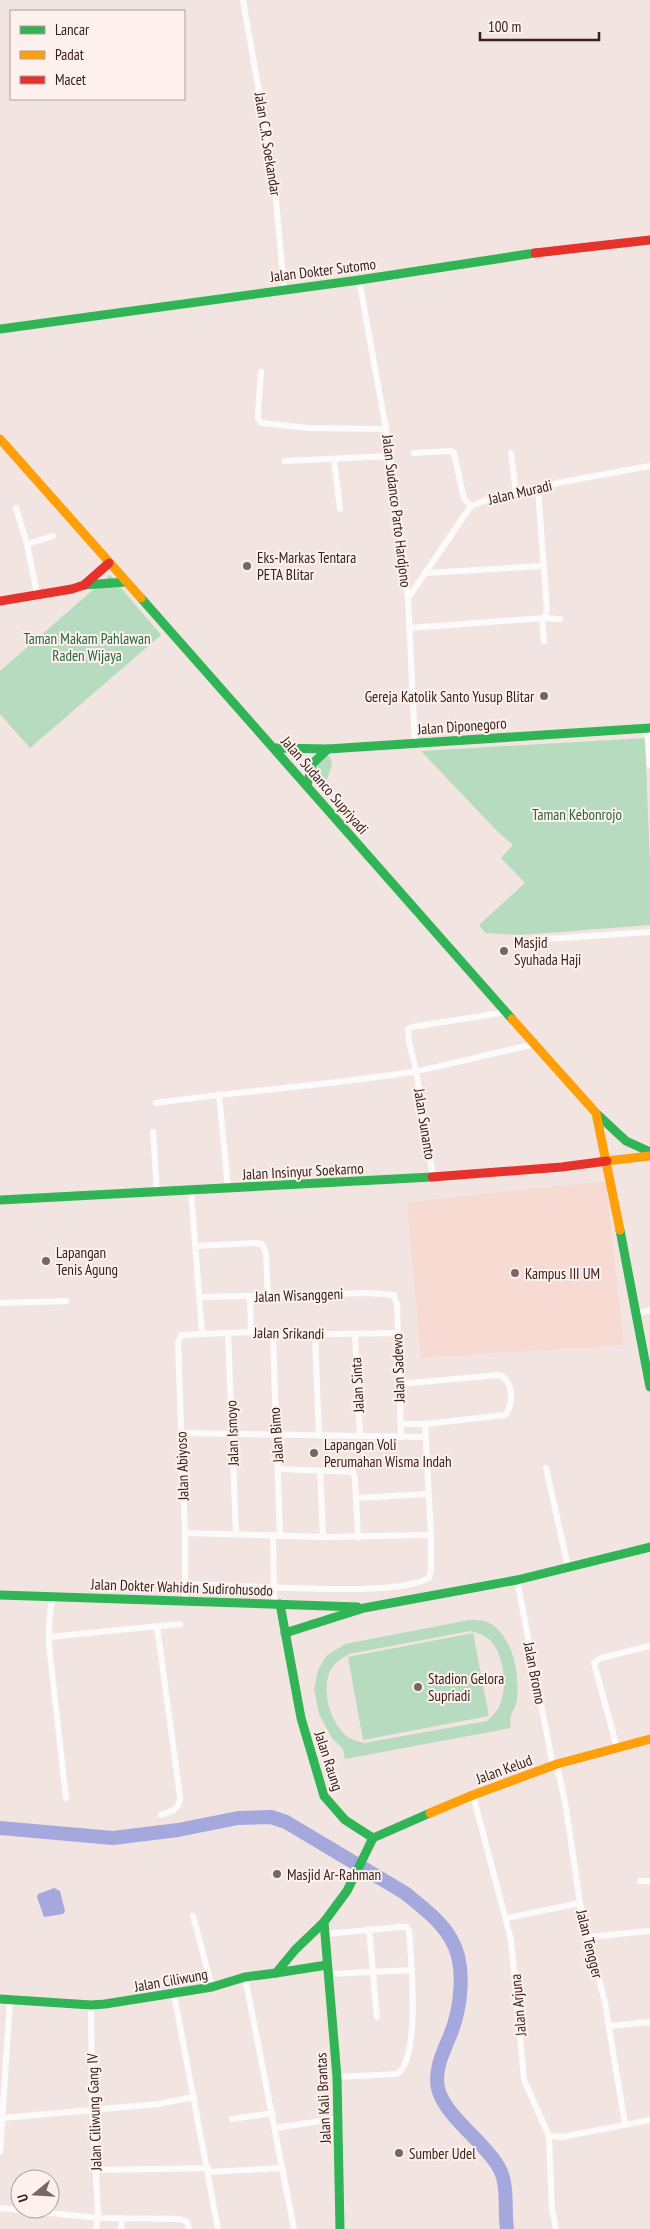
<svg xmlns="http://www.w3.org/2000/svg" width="650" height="2229" font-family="'PT Sans Narrow',sans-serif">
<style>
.built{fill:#f7dbd2}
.green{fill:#b6dbbe;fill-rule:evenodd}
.water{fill:#a4a8dc}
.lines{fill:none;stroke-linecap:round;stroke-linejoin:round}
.river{stroke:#a4a8dc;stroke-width:14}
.street{stroke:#fdfbfa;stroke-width:6}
.fast{stroke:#30b455;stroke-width:9}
.slow{stroke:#ff9f0a;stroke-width:9}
.jam{stroke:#e5322d;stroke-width:9}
.poi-dot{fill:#786660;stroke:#fef1ed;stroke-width:2}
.labels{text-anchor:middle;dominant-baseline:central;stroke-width:4;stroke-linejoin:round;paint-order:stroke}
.street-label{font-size:15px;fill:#37211b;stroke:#fef1ed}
.poi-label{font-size:15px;fill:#37211b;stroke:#fef1ed;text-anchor:start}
.park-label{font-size:15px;fill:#266542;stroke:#fef1ed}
</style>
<rect width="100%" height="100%" fill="#f2e5e1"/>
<!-- built -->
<polygon class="built" points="606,1181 624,1345 421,1358 407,1202"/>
<!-- green -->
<g class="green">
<polygon points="110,575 161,635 30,748 0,714 0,671"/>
<polygon points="645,738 650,863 650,925 520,935 485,933 479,925 525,883 501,858 513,845 498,832 421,751"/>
<path d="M324,755l6,2 2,8 -8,23h-5c-5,-12 -8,-26 5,-33z"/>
<path d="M469,1620c5,0 11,0 16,1 27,10 35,52 32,78 -2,13 -9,13 -6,29l-166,31 -2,-10 -11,-11 -13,-24 -5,-25 4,-19 8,-14 19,-12zM470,1631c8,2 15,4 21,10 14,16 17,50 7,68 -3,4 -7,8 -11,12l-123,22c-4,-1 -11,-3 -15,-5 -20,-14 -32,-57 -13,-75 4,-4 9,-6 13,-9z"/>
<polygon points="473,1633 489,1716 363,1740 348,1657"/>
</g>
<!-- water -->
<polygon class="water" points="54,1888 60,1891 65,1911 63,1914 44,1917 37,1897 38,1894"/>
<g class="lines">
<!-- river -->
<path class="river" d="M0,1828l113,10 65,-8 60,-12 33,-1 15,5 119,71c16,13 36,28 46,46 16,26 10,72 -2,99 -7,16 -16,36 -10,54 9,26 45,50 59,74 11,17 6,43 9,63"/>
<!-- street -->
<g class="street">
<polyline points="243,0 274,178 284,288"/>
<polyline points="359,280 386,429 408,598 415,744"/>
<polyline points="261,372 258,413 258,419 261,423 309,428 386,429"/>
<polyline points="414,453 451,451 454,453 464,499 471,506"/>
<polyline points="511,453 516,493"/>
<polyline points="334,460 340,509"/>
<polyline points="285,461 389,456"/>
<polyline points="538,489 547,610 544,618"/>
<polyline points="16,508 27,544 37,594"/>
<polyline points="27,544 53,536"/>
<polyline points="425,573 543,566"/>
<polyline points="408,598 471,506 489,499 562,482 650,466"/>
<polyline points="542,618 544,641"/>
<polyline points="409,628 544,618 560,619"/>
<polyline points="647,728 650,765"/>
<polyline points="531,940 650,932"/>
<polyline points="219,1094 228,1188"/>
<path d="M156,1103c83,-12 166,-17 249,-30 43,-7 87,-20 130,-29"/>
<polyline points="153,1132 157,1192"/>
<polyline points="433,1177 416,1070 409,1042 408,1029 412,1027 507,1012"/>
<polyline points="191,1191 202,1333"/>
<polyline points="197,1246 254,1243 262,1244 266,1254 268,1296"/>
<polyline points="250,1296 251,1332"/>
<polyline points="200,1297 368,1293 394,1295 397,1304 401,1437"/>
<polyline points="0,1303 66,1301"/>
<polyline points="637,1314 650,1310"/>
<polyline points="228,1333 236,1534"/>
<polyline points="355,1334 360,1436"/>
<polyline points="273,1335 280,1536"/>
<polyline points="315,1335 319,1435"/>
<path d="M399,1384l99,-9c15,2 17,30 7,40l-80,9h-24"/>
<polyline points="181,1433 426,1437"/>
<polyline points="546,1468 568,1567"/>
<polyline points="278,1469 353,1472 355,1479 358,1537"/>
<polyline points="320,1470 323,1537"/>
<polyline points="356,1498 427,1494"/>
<polyline points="185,1533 323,1537 431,1535"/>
<polyline points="273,1535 274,1604"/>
<polyline points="517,1580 553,1766"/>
<path d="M184,1584c50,2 100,4 150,5 26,0 72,1 95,-11l2,-8v-35l-6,-111"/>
<polyline points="52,1597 49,1624 49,1645 66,1798"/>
<polyline points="185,1601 185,1533 178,1343 181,1335 251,1332 273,1335 397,1333"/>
<path d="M157,1626l23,171c0,12 -9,15 -19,18"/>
<polyline points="49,1637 180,1624"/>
<polyline points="617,1748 594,1663 601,1658 650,1646"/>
<polyline points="557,1764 566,1808 580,1903 605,2003 625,2124"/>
<polyline points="473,1795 511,1940 524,2080 549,2136 562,2137 650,2120"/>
<polyline points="640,1881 650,1881"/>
<polyline points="193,1916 212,1987"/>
<polyline points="507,1918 580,1903"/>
<polyline points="369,1929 377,2017"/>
<path d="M326,1934l74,-7h7l2,4c2,27 12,128 -12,143l-60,3"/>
<polyline points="588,1937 650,1931"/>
<polyline points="328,1974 412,1970"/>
<polyline points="245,1977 294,2229"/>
<polyline points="174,1994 218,2229"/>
<polyline points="91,2005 92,2108 98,2212 96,2229"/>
<polyline points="609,2026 650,2022"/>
<polyline points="3,2118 158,2104 194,2097"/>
<polyline points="232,2119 273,2113"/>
<polyline points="276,2128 339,2118"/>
<polyline points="549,2136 552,2210 556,2229"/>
<polyline points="0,2152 10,2000"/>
<polyline points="97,2170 208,2168"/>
<polyline points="208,2172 282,2168"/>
<polyline points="0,2208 98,2218 180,2219 187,2222 189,2229"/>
<polyline points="121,2229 122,2218"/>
</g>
<!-- fast -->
<g class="fast">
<polyline points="0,329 359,280 535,253"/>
<polyline points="84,585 126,582"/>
<polyline points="141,598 512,1019"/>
<polyline points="275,748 328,749 650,728"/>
<polyline points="307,786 312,764 328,749"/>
<polyline points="597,1114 626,1141 650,1152"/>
<polyline points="0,1200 432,1177"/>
<polyline points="620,1230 650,1387"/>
<polyline points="0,1595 358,1607"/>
<polyline points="280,1604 301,1718 324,1796 345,1820 373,1838"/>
<polyline points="285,1633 364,1608 517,1580 650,1547"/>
<polyline points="276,1973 327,1965"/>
<polyline points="0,1999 91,2005 105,2004 212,1987 245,1977 276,1973 295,1950 324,1922"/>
<polyline points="340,2229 337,2077 324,1922 347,1891 373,1838 430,1813"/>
</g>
<!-- slow -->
<g class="slow">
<polyline points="0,439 141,598"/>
<polyline points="512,1019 596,1113 620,1230"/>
<polyline points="607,1161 650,1156"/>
<polyline points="430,1813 473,1795 557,1764 650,1739"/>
</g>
<!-- jam -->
<g class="jam">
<polyline points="535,253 650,240"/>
<polyline points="0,601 72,589 84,585 109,563"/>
<polyline points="432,1177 562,1167 607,1161"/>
</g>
</g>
<!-- markers -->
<g class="poi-dot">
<circle cx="247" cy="566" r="5"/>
<circle cx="544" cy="696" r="5"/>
<circle cx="504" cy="951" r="5"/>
<circle cx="46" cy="1261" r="5"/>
<circle cx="515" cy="1273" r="5"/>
<circle cx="314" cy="1453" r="5"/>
<circle cx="418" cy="1687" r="5"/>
<circle cx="277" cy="1874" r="5"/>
<circle cx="399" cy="2153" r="5"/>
</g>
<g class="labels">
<!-- street labels -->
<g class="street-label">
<text transform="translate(268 144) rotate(81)">Jalan C.R. Soekandar</text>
<text transform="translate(323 270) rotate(-7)">Jalan Dokter Sutomo</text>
<text transform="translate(520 492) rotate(-13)">Jalan Muradi</text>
<text transform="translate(397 511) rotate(83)">Jalan Sudanco Parto Hardjono</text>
<text transform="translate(462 726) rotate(-4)">Jalan Diponegoro</text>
<text transform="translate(325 785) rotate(49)">Jalan Sudanco Supriyadi</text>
<text transform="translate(425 1124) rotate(81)">Jalan Sunanto</text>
<text transform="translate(303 1171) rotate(-3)">Jalan Insinyur Soekarno</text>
<text transform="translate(299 1295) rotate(-2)">Jalan Wisanggeni</text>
<text transform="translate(289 1333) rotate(1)">Jalan Srikandi</text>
<text transform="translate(398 1368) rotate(-92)">Jalan Sadewo</text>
<text transform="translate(357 1385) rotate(-93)">Jalan Sinta</text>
<text transform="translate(232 1433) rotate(-92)">Jalan Ismoyo</text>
<text transform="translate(276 1435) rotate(-94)">Jalan Bimo</text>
<text transform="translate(182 1466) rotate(-92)">Jalan Abiyoso</text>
<text transform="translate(182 1587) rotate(2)">Jalan Dokter Wahidin Sudirohusodo</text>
<text transform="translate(535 1673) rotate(79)">Jalan Bromo</text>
<text transform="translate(329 1761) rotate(72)">Jalan Raung</text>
<text transform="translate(504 1769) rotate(-20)">Jalan Kelud</text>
<text transform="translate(590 1944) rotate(76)">Jalan Tengger</text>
<text transform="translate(171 1980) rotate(-10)">Jalan Ciliwung</text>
<text transform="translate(518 2005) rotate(-95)">Jalan Arjuna</text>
<text transform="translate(323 2098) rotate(-93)">Jalan Kali Brantas</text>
<text transform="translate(94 2112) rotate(-92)">Jalan Ciliwung Gang IV</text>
</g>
<!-- poi labels -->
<g class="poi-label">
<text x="257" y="557">Eks-Markas Tentara<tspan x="257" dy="17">PETA Blitar</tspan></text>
<text x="534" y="696" text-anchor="end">Gereja Katolik Santo Yusup Blitar</text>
<text x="514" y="942">Masjid<tspan x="514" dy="17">Syuhada Haji</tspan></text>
<text x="56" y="1252">Lapangan<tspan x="56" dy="17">Tenis Agung</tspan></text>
<text x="525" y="1273">Kampus III UM</text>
<text x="324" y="1444">Lapangan Voli<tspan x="324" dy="17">Perumahan Wisma Indah</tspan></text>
<text x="428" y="1678">Stadion Gelora<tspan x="428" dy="17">Supriadi</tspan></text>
<text x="287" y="1874">Masjid Ar-Rahman</text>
<text x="409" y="2153">Sumber Udel</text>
</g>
<!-- park labels -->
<g class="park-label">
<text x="87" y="638">Taman Makam Pahlawan<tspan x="87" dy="17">Raden Wijaya</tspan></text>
<text x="577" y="814">Taman Kebonrojo</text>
</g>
</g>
<!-- legend -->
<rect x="10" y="10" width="175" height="90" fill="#fef1ed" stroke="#ae9e99"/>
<rect x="20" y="26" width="25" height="8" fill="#30b455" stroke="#ae9e99"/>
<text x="55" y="35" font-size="15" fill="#37211b">Lancar</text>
<rect x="20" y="51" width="25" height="8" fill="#ff9f0a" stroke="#ae9e99"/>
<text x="55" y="60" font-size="15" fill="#37211b">Padat</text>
<rect x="20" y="76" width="25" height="8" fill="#e5322d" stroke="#ae9e99"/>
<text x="55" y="85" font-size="15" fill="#37211b">Macet</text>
<!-- north arrow -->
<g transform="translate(35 2194) rotate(252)"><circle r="24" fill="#fef1ed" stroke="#ae9e99"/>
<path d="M0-4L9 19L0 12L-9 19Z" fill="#786660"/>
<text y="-8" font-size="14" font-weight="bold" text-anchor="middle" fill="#37211b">U</text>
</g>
<!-- scale -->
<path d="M480 32v8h119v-8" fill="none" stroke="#37211b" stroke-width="2.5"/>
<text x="488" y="32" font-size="15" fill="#37211b" stroke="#fef1ed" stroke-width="4" paint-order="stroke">100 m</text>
</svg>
